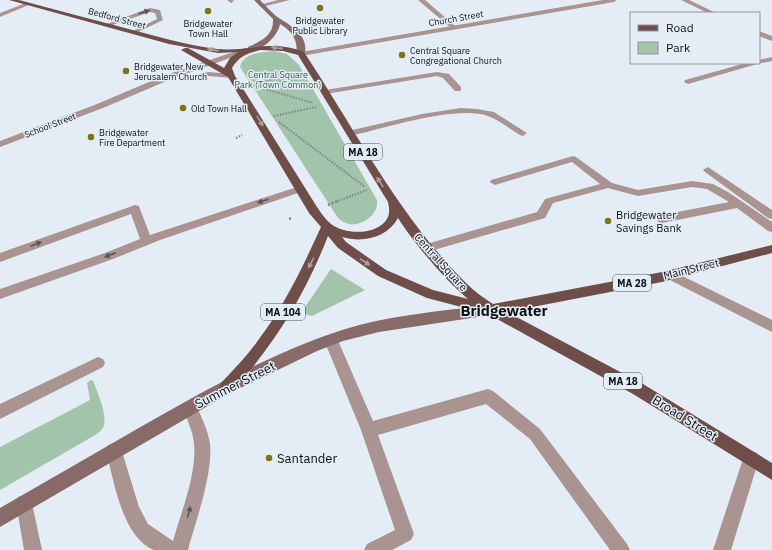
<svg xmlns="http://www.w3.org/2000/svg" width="772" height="550" font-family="'IBM Plex Sans',sans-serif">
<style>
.green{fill:#a1c4aa}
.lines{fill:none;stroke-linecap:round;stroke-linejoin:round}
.path-far2{stroke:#7e858b;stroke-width:1.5;stroke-dasharray:1 1;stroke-linecap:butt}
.path-far1{stroke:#7e858b;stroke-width:2;stroke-dasharray:1.5 1.5;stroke-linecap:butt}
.path{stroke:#7e858b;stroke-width:2.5;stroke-dasharray:2 2;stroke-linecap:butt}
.lane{fill:#a99492;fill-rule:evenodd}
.street{fill:#a99492;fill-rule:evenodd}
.secondary{fill:#886b68;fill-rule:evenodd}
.primary{fill:#6f4e4a;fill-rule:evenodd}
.oneway{fill:#5c5253}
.oneway2{fill:#aa9ea0}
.poi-dot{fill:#7c7417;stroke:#e4edf6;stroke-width:1.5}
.labels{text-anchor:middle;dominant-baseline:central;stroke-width:3;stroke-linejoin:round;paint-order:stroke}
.far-street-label{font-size:9px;fill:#0e1114;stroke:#e4edf6}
.far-poi-label{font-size:9px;fill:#0e1114;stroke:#e4edf6;text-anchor:start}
.far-park-label{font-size:9px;fill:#2c643f;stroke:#e4edf6}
.shield{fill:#e4edf6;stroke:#4e5358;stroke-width:1}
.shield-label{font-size:10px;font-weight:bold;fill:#0e1114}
.poi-label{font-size:11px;fill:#0e1114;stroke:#e4edf6;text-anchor:start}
.street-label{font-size:11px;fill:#0e1114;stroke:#e4edf6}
.near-street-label{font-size:13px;fill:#0e1114;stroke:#e4edf6}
.near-poi-label{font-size:13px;fill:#0e1114;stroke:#e4edf6;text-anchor:start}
.district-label{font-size:15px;font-weight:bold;fill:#0e1114;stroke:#e4edf6}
</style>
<rect width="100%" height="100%" fill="#e4edf6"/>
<!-- green -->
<g class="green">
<path d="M274,51l13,3 12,11 78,135c2,14 -14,26 -28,24 -4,-1 -8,-3 -11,-6l-98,-151c3,-14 22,-15 34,-16z"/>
<polygon points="331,269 365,290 312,316 301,313"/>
<path d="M91,380l2,1c4,10 16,37 10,47 -3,4 -9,8 -13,10l-90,52v-43l90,-47 -3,-17z"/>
</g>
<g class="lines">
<!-- path-far2 -->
<g class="path-far2">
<polyline points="254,84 296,74"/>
<polyline points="256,86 262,88"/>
</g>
<!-- path-far1 -->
<g class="path-far1">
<polyline points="258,87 313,103"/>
<polyline points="274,116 316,107"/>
<polyline points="279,122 365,187"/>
<polyline points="236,138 242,135"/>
<polyline points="335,202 367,190"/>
</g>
<!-- path -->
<g class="path">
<polyline points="328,205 338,201"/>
<polyline points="289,219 292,218"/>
</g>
<!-- lane -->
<g class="lane">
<polygon points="227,0 233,0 234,1 231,3"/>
<polygon points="278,0 290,0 262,7 259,5"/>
<polygon points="418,0 425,0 455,26 455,28 451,28"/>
<polygon points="26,3 31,4 0,17 0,13"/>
<polygon points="150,8 160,10 163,20 136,33 131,32 157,19 155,13 150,12 107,27 104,25"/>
<polygon points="437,72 449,74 461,87 461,91 455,91 443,78 437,76 325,94 321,92 325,90"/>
<path d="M461,108l16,1 17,3 33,21 -4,3 -3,-1c-10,-6 -21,-15 -32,-19 -32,-11 -103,12 -137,20l-4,-3 1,-2 74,-17z"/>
<polygon points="573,156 576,157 612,183 638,190 692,181 713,184 728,192 772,222 772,232 768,231 737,208 662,223 658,222 657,219 658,216 662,215 729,202 707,189 692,187 638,196 608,188 553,203 545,218 427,252 423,251 421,248 423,245 537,212 545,199 600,184 572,162 495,185 490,182 491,180"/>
<polygon points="708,167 772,210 772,219 768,218 705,172 703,170"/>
<polygon points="300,186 304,187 305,189 304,191 160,240 113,259 0,299 0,289 105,253 140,239 131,214 0,262 0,253 135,205 139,206 140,209 150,235"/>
<polygon points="670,270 772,320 772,332 666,278 664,275 666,272"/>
<polygon points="331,334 336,336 373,421 488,389 493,391 540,429 627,544 630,550 610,550 530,439 486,404 378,435 414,534 411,540 392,550 364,550 367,544 395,530 361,430 324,340 326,336"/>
<polygon points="98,357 103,359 105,363 103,367 0,419 0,404"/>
<path d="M190,401l5,2c6,13 13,27 15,41 3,30 -14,76 -22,106 -8,0 -27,0 -34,0 -32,-13 -40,-69 -48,-99l2,-6 6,-2 6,2 19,62 9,17 25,17c8,-29 24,-67 21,-97 -1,-13 -7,-24 -11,-36l2,-5z"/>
<polygon points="751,451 757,453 759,459 731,550 713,550 743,459 745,453"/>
<polygon points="24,495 30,497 32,503 42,550 24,550 16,503 18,497"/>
</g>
<!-- street -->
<g class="street">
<polygon points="603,0 617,0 614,2 301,56 297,54 301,52"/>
<polygon points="681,0 689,0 716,13 708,13"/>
<polygon points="759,31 772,36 772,41 759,36"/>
<polygon points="245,48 248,48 252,50 169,80 103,108 0,147 0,141 97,104 163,76"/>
<polygon points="772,57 772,61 757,64 688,84 684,82 685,80 746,63 759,63 759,60"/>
<polygon points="209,72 231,74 235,76 231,78 209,76 183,81 179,79 183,77"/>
</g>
<!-- secondary -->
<g class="secondary">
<path d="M254,0h6c5,5 10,11 16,16 13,9 35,19 28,40h-3l-4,-2c0,-15 -4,-22 -17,-30 -2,12 -18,28 -32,27v-4c13,-6 26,-11 25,-28z"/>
<path d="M491,305l5,1 1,4 -1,4 -5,1 -112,17 -36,9 -26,10 -87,42 -230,134v-19c48,-28 96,-55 144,-83 63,-36 128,-72 198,-95 48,-15 99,-19 149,-25z"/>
</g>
<!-- primary -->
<path class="primary" d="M9,0h10c35,9 70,19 106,28 30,8 61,17 92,21 32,3 53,-10 87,3 52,79 95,165 163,232 7,7 17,14 26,20l169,-32 110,-27v8l-110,29 -155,30 136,72 129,79v17l-139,-86 -145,-80 -61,-16 -49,-22 -40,-28 -10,-12c-24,61 -53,107 -97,157l-5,2 -5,-2 -2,-5 2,-5c13,-14 27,-28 38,-44 26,-34 44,-73 62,-112l-12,-14 -81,-136 -47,-27 4,-2h3l36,20 6,-10 8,-6 -20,1 -49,-9zM261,50l22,1 15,4 90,147c1,5 2,10 0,15 -9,19 -43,18 -57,7 -5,-4 -10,-11 -14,-17l-82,-131 -3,-8c7,-12 16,-15 29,-18zM398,218c15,24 48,63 70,81l-35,-9 -47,-20 -40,-28 -4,-5c21,6 45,1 56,-19z"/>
</g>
<!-- one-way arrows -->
<defs><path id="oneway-solid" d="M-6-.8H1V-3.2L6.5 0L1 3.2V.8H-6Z"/></defs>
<g class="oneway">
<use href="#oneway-solid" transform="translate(144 12) rotate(-18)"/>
<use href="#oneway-solid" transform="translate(263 201) rotate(162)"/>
<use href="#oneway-solid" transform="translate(36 244) rotate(-21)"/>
<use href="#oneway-solid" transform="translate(110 255) rotate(159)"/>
<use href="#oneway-solid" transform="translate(189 512) rotate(-75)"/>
</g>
<g class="oneway2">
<use href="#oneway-solid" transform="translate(277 48) rotate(-174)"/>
<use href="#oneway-solid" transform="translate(213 50) rotate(-172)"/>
<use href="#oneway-solid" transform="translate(260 121) rotate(58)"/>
<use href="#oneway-solid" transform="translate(380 182) rotate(-123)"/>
<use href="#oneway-solid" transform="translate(365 262) rotate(33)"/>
<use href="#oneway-solid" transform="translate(311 263) rotate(118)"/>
</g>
<!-- markers -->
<g class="poi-dot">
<circle cx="320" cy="8" r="4"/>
<circle cx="208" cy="11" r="4"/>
<circle cx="402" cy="55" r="4"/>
<circle cx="126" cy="71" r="4"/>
<circle cx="183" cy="108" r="4"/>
<circle cx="91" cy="137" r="4"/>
<circle cx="608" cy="221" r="4"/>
<circle cx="269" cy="458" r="4"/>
</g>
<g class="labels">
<!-- far-street labels -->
<g class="far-street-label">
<text transform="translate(117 18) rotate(15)">Bedford Street</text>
<text transform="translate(456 18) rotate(-10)">Church Street</text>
<text transform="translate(50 125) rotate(-21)">School Street</text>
</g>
<!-- far-poi labels -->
<g class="far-poi-label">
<text x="320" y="20" text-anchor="middle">Bridgewater<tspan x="320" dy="10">Public Library</tspan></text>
<text x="208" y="23" text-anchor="middle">Bridgewater<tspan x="208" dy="10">Town Hall</tspan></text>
<text x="410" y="50">Central Square<tspan x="410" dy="10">Congregational Church</tspan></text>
<text x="134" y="66">Bridgewater New<tspan x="134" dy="10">Jerusalem Church</tspan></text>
<text x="191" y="108">Old Town Hall</text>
<text x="99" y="132">Bridgewater<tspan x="99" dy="10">Fire Department</tspan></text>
</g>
<!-- far-park labels -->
<g class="far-park-label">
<text x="278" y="74">Central Square<tspan x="278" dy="10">Park (Town Common)</tspan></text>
</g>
<!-- shield labels -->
<g class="shield">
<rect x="344" y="144" width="38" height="16" rx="3"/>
<rect x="613" y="275" width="38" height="16" rx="3"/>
<rect x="261" y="304" width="44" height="16" rx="3"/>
<rect x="604" y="373" width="38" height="16" rx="3"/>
</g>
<g class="shield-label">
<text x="363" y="152">MA 18</text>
<text x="632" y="283">MA 28</text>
<text x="283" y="312">MA 104</text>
<text x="623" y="381">MA 18</text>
</g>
<!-- poi labels -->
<g class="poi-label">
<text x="616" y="215">Bridgewater<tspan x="616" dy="13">Savings Bank</tspan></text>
</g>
<!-- street labels -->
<g class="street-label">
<text transform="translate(441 262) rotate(48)">Central Square</text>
<text transform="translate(691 269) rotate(-14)">Main Street</text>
</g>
<!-- near-street labels -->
<g class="near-street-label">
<text transform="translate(235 385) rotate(-27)">Summer Street</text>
<text transform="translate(685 418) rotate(32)">Broad Street</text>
</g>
<!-- near-poi labels -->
<g class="near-poi-label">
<text x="277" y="458">Santander</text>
</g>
<!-- district labels -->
<g class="district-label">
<text x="504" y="310">Bridgewater</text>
</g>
</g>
<!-- legend -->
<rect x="630" y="12" width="130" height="52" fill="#e4edf6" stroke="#8e959c"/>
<rect x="638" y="25" width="20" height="6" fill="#6f4e4a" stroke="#8e959c"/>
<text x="666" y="32" font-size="12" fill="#0e1114">Road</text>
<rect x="638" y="42" width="20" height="12" fill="#a1c4aa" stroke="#8e959c"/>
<text x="666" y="52" font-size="12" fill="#0e1114">Park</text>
</svg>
